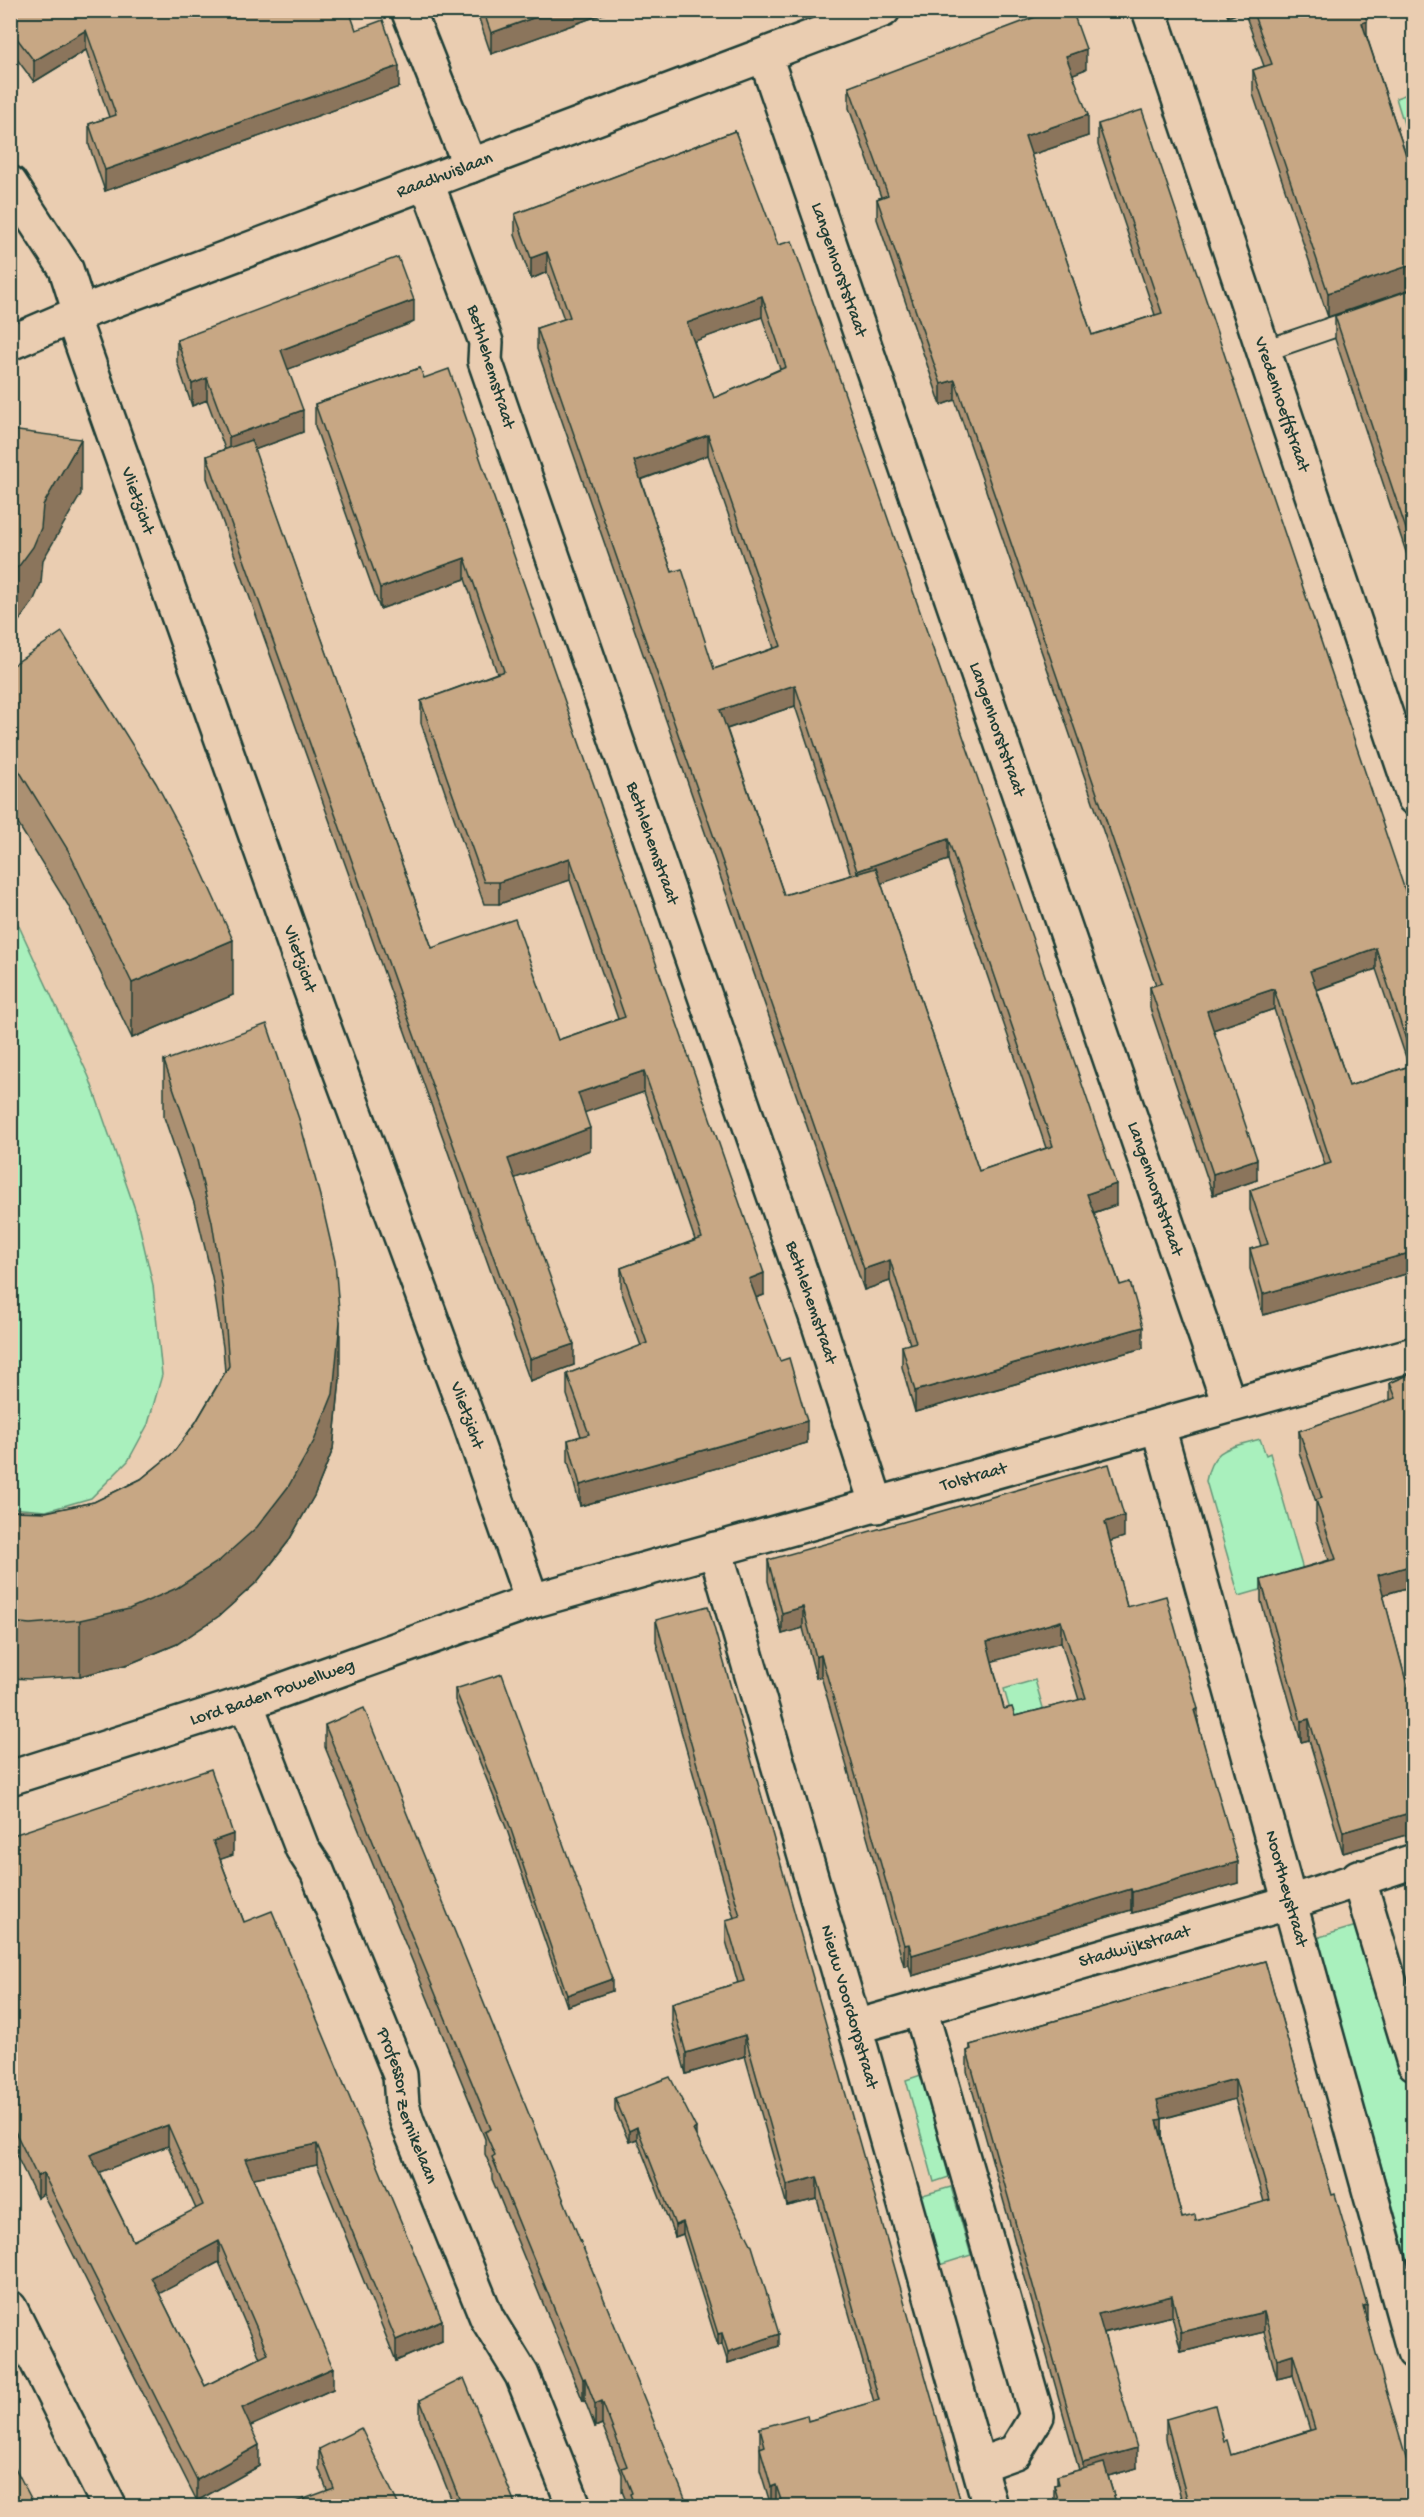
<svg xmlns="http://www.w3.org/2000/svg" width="1424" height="2517" font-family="'Gochi Hand',sans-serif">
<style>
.green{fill:#a9f0bd;stroke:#649678;stroke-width:1.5}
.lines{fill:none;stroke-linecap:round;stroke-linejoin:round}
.lane-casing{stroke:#1f3d34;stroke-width:24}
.street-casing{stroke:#1f3d34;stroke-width:38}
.secondary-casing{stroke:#1f3d34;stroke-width:38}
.lane{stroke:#eacdb1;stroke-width:20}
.street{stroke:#eacdb1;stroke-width:33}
.secondary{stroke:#eacdb1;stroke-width:33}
.wall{fill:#ab9072;stroke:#1f3d34;stroke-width:1.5;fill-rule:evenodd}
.shaded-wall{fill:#8b755c;stroke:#1f3d34;stroke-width:1.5}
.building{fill:#c7a784;stroke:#1f3d34;stroke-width:1.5;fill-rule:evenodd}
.labels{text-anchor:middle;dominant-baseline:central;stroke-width:4.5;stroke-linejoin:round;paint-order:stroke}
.street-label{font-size:18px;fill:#1f3d34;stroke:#eacdb1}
</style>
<rect width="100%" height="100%" fill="#eacdb1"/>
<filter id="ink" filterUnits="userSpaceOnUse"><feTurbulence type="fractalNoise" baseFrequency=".0167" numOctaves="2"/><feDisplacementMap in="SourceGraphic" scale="12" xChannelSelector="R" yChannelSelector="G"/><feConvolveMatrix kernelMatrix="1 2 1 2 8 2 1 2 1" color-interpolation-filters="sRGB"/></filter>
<g filter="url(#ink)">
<!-- green -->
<g class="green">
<polygon points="1413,92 1414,92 1413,153 1396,98"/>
<polygon points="11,909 89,1077 136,1212 153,1285 162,1375 148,1424 128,1461 91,1498 46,1511 11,1508"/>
<path d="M1260,1439l6,16 4,-2 35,124 -66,19 -33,-115c6,-34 24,-33 54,-42z"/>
<polygon points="1035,1680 1056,1753 1025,1763 1004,1689"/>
<polygon points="1363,1924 1413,2099 1413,2277 1316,1938"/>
<polygon points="921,2075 949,2177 934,2182 906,2080"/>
<polygon points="951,2187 971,2255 936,2266 916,2197"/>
</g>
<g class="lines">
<defs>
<polyline id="lane" points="1264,351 1360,318"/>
<g id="street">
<polyline points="408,10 470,166"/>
<path id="s1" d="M1149,10l265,788"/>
<path id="s2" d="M765,56l464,1348"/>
<polyline points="10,183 66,269 80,313"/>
<path id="s3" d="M427,183l59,159 -1,19 334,964 58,181"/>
<path id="s4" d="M72,316l246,695 152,413 62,177"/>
<path id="s5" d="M1158,1426l256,926"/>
<path id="s6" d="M715,1549l140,478 135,479"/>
<path id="s7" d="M246,1703l56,145 15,23 83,204 2,30 5,16 80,197 35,57 52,131"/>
<path id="s8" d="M10,1778l236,-75 286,-102 882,-247"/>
<polyline points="1358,1877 1414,2063"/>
<polyline points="920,2008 1037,2416 1015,2452 979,2465"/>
<path id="s9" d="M855,2027l436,-125 123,-41"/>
</g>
<g id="secondary">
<path id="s10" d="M10,343l70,-30 803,-303"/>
<polyline points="10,2308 109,2506"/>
</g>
</defs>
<!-- lane casing -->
<use href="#lane" class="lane-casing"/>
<!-- street casing -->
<use href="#street" class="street-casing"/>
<!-- secondary casing -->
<use href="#secondary" class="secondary-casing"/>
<!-- lane -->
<use href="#lane" class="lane"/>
<!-- street -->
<use href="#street" class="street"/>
<!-- secondary -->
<use href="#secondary" class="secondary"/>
</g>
<!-- wall -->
<g class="wall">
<polygon points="10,10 356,30 399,87 105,191 89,145 89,124 109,117 86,50 34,82 16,58"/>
<polygon points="476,10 614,10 491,54"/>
<polygon points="1225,10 1363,10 1367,37 1413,176 1413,289 1411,289 1328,317 1253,94 1253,70 1264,66 1244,11 1228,17"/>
<path d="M1086,69l-13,5 15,62 -57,19 48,142 13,38 63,-20 -57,-170v-21l315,790v358l-150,43 -13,-46v-20l11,-3 -11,-36v-20l75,-25 -51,-156 -61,21 44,150 -44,15 -63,-187v-21l6,-2 -201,-585 -14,5 -64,-186v-20l4,-2 -32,-89v-21zM1376,969l33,97 -60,20 -32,-96z"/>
<path d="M735,131l381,1074 -22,8 49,135 -228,64 -13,-45v-21l8,-2 -20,-63 -26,9 -327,-941v-21l27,-9 -17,-47 -16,7 -16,-44v-21zM762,317l18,52 -66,29 -20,-57zM708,455l66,193 -60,21 -42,-97 -31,-92zM795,706l56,169 -67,20 -57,-166zM948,860l98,288 -67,23 -98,-288z"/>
<polygon points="1413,289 1413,573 1335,339 1335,316"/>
<polygon points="414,322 288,369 303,432 254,450 432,948 558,1040 618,1019 570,880 499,904 484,904 421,723 421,701 497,673 465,579 380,609 315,426 315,404 420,368 764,1295 756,1298 807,1443 580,1506 568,1461 568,1440 581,1436 567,1395 567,1374 641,1346 621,1290 621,1268 695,1240 644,1092 584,1112 590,1150 515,1178 574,1365 530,1381 207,478 207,456 225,449 207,400 192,406 177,362 177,340"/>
<polygon points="10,667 233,995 132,1038 68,905 10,811"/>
<polygon points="164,1061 340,1378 333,1449 314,1496 288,1542 257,1582 219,1616 177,1644 129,1664 80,1676 30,1679 10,1678 10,1511 46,1512 94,1502 141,1479 173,1453 196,1422 225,1372 223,1347 212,1277 194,1203 164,1117"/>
<polygon points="1413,1373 1413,1586 1383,1595 1412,1704 1413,1704 1413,1833 1343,1853 1309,1740 1301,1742 1261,1601 1261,1580 1329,1560 1316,1522 1316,1502 1299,1452 1299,1431 1390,1401 1390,1383"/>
<path d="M1124,1537l-14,4 17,66 71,115 40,161 -106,30 -1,-3 -219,66 -3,-11 -5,1 -83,-290 -5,2 -13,-50 -21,6 -14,-53v-21zM1061,1642l18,58 -64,16 -11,-7 -12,-48z"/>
<polygon points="656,1620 962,2506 771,2506 760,2470 760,2428 808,2421 874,2402 817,2199 787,2206 745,2056 686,2074 672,2024 672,2003 738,1983 726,1941 726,1920 734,1918 656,1642"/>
<polygon points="455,1689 612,1991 567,2006 507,1830 455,1700"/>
<polygon points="325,1725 688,2506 628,2506 622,2491 622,2474 602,2424 595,2427 585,2401 583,2401 492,2179 492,2170 485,2154 485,2139 325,1747"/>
<path d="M10,1836l223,19 -13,4 24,63 198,419 -46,20 -79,-196 -64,13 80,211 -83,37 9,40 -62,35 -154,-307 -6,4 -27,-56zM168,2146l28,63 -63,32 -34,-69zM219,2262l41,96 -55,28 -46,-93z"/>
<path d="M1265,1961l102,359 46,186h-230l-17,-67v-20l58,22 7,14 79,-25 -17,-55 -16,4 -13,-47 -83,20 -9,-36 -68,17 33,135 -29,8 9,30h-63v-21h3v-9l22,-6 -112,-399v-20l3,-1v-5zM1235,2099l29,103 -68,19 -14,-3 -20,-79v-20z"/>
<polygon points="615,2098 696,2137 779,2346 728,2363 722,2344 718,2346 683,2234 675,2237 637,2139 629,2142 615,2110"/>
<polygon points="420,2400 516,2506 454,2506 420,2420"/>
<polygon points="319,2449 399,2506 327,2490 319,2469"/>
</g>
<!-- shaded-wall -->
<g class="shaded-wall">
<polygon points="555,10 614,10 491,54 491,33"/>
<polygon points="1228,10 1244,10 1244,11 1228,17"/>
<polygon points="1367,21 1367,44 1362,23"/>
<polygon points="86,30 86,50 34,82 34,61"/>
<polygon points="16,37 16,58 10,61 10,41"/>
<polygon points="1086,49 1086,69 1066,77 1066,56"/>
<polygon points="399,66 399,87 105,191 105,170"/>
<polygon points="1088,115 1088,136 1025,157 1025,136"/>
<polygon points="547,252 547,272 531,279 531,258"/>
<polygon points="1411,265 1411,289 1328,317 1328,293"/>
<polygon points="762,296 762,317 687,344 687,323"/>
<polygon points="414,300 414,322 281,372 281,350"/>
<polygon points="207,378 207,400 192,406 192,384"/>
<polygon points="955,380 955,400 941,405 941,384"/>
<polygon points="303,410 303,432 229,459 229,437"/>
<polygon points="708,435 708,455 634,482 634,461"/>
<polygon points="81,439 81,494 43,560 41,583 33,602 19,621 10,628 10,573 43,505"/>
<polygon points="465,558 465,579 380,609 380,588"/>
<polygon points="795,685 795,706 720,731 720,710"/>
<polygon points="948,839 948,860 857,892 857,871"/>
<polygon points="570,858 570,880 499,904 499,882"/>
<polygon points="233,940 233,995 132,1038 132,983"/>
<polygon points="1376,948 1376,969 1310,992 1310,971"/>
<polygon points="1274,989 1274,1009 1207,1032 1207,1011"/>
<polygon points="644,1071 644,1092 578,1115 578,1093"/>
<polygon points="590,1128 590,1150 508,1181 508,1159"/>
<polygon points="1257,1159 1257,1180 1213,1195 1213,1174"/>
<polygon points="1116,1184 1116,1205 1087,1215 1087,1194"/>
<polygon points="1413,1252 1413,1272 1263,1315 1263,1294"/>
<polygon points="890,1260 890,1281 864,1290 864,1269"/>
<polygon points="764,1273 764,1295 749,1300 749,1279"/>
<polygon points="340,1322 340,1378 333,1449 314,1496 288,1542 257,1582 219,1616 177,1644 129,1664 80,1676 80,1620"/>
<polygon points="1143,1327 1143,1348 915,1412 915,1391"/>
<polygon points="574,1344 574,1365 530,1381 530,1359"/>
<polygon points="807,1421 807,1443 580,1506 580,1485"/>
<polygon points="1124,1516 1124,1537 1105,1543 1105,1522"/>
<polygon points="1413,1565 1413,1586 1378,1596 1378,1575"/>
<polygon points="803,1607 803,1628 782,1634 782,1613"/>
<polygon points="1061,1621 1061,1642 987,1663 987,1642"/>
<polygon points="821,1655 821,1676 816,1678 816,1657"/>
<polygon points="1198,1709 1198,1730 1194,1710"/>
<polygon points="1309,1719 1309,1740 1301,1742 1301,1721"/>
<polygon points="1413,1812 1413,1833 1343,1853 1343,1832"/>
<polygon points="233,1834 233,1855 213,1862 213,1841"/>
<polygon points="1238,1862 1238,1883 1132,1913 1132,1892"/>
<polygon points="1131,1889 1131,1910 912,1976 912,1955"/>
<polygon points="909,1944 909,1965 904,1966 904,1945"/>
<polygon points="612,1979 612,1991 567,2006 567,1995"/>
<polygon points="745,2035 745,2056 686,2074 686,2053"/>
<polygon points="1235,2079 1235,2099 1157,2120 1157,2100"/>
<polygon points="1162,2119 1162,2139 1157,2120"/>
<polygon points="168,2125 168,2146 90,2176 90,2155"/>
<polygon points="637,2127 637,2139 629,2142 629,2131"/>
<polygon points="696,2128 696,2139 693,2130"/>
<polygon points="317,2144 317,2165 245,2180 245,2159"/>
<polygon points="43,2173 43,2194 37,2198 37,2176"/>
<polygon points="817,2177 817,2199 787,2206 787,2185"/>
<polygon points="683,2222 683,2234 675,2237 675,2225"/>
<polygon points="219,2241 219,2262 151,2298 151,2277"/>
<polygon points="1172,2296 1172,2316 1098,2334 1098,2314"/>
<polygon points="1367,2305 1367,2325 1363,2306"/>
<polygon points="1264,2312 1264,2332 1181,2352 1181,2332"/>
<polygon points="442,2320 442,2341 396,2361 396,2340"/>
<polygon points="722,2333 722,2344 718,2346 718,2334"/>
<polygon points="779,2334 779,2346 728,2363 728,2352"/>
<polygon points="1293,2354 1293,2375 1277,2379 1277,2359"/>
<polygon points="333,2368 333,2389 242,2430 242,2408"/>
<polygon points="585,2378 585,2401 583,2401 583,2379"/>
<polygon points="602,2401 602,2424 595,2427 595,2404"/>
<polygon points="259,2445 259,2466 197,2501 197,2480"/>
<polygon points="1137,2448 1137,2468 1083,2483 1083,2463"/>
<polygon points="776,2485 776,2506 771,2506 771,2487"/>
<polygon points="1211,2501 1211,2506 1191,2506"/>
</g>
<!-- building -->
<g class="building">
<polygon points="10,10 349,10 356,30 383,20 399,66 105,170 89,124 116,115 86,30 34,61 16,37 10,41"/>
<polygon points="483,10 555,10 491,33"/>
<polygon points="1054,10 1072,10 1086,49 1066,56 1088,115 1025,136 1079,297 1092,335 1162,313 1098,124 1142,110 1413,914 1413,1061 1376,948 1310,971 1349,1086 1413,1065 1413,1252 1263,1294 1250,1249 1268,1244 1250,1190 1331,1163 1274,989 1207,1011 1257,1159 1213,1174 1150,987 1162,983 955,380 941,384 877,199 888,195 849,87"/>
<polygon points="1252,10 1363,10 1367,21 1362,23 1413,176 1413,266 1411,265 1328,293 1253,70 1272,64"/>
<path d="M735,131l43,114 14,-4 198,573 126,370 -29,10 33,91 10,-3 13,45 -228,64 -13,-45 14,-4 -26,-82 -26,9 -327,-941 33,-11 -23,-65 -16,6 -16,-44zM762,296l24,71 -72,31 -27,-75zM708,435l73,211 -67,23 -32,-100 -10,3 -38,-111zM795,685l62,186 91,-32 105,307 -74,25 -103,-303 -92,27 -64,-185z"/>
<polygon points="398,257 414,300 281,350 303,410 229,437 207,378 192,384 177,340"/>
<polygon points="1413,289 1413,550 1335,316"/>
<polygon points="420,368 424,378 449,369 764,1273 749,1279 780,1361 789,1358 807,1421 580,1485 568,1440 589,1434 567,1374 647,1343 621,1268 702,1238 644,1071 578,1093 590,1128 508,1159 574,1344 530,1359 207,456 251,440 432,948 515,919 558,1040 625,1017 570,858 499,882 484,882 446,775 421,701 504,671 465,558 380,588 315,404"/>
<polygon points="10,430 81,439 43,505 41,528 33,547 19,566 10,573"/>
<polygon points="62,632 156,783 193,852 233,940 132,983 68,850 10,756 10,667"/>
<polygon points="267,1024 299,1119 320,1196 335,1261 340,1322 333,1394 314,1441 288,1487 257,1527 219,1561 177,1588 129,1609 80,1620 30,1624 10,1622 10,1511 46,1512 94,1502 141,1479 173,1453 196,1422 229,1366 223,1291 212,1222 194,1148 164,1061"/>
<polygon points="1413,1373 1413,1565 1378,1575 1412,1704 1413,1704 1413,1812 1343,1832 1309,1719 1301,1721 1261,1580 1336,1559 1316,1500 1322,1498 1299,1431 1396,1398 1390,1383"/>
<path d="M1109,1464l15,52 -19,6 22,85 39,-11 32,113 -4,1 44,152 -106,30 -1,-3 -219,66 -3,-11 -5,1 -83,-290 -5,2 -13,-50 -21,6 -14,-53zM1061,1621l25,77 -71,18 -3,-9 -8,2 -17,-67z"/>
<polygon points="708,1606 962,2506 783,2506 776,2485 771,2487 760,2448 765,2446 760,2428 807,2415 808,2421 879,2400 817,2177 787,2185 745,2035 686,2053 672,2003 744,1981 726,1920 740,1916 656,1620"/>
<polygon points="502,1674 612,1979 567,1995 507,1818 455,1689"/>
<polygon points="364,1708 688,2506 635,2506 630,2494 632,2493 622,2468 627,2466 602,2401 595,2404 585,2378 583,2379 492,2157 495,2155 485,2132 491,2129 325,1725"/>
<path d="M211,1769l22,65 -20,7 31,81 28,-11 170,409 -46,20 -79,-196 -72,15 88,209 -91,40 17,37 -62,35 -154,-307 -6,3 -27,-55v-285zM168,2125l35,80 -70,36 -43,-86zM219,2241l49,113 -63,32 -54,-109z"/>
<path d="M1265,1961l67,234 3,-1 32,111 -4,1 23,84 27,92v24h-201l-1,-5 -22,5 -23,-87 49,-14 9,36 3,-1 4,15 84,-26 -22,-75 -16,5 -13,-47 -83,20 -9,-36 -74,18 39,134 -54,15 -116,-412 4,-2 -1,-4zM1235,2079l35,121 -74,21 -1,-6 -13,3 -25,-98 5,-1 -5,-19z"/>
<polygon points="670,2077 696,2128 693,2130 752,2246 779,2334 728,2352 722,2333 718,2334 683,2222 675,2225 637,2127 629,2131 615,2098"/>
<polygon points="464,2378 516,2506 462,2506 420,2400"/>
<polygon points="361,2428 399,2506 285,2506 334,2488 319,2449"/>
<polygon points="10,2458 35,2506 10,2506"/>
<polygon points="1104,2463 1117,2506 1060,2506 1054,2485 1059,2484 1057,2476"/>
</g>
</g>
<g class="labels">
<!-- street labels -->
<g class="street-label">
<text stroke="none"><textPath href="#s10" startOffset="466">Raadhuislaan</textPath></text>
<text stroke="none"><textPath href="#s2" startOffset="226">Langenhorststraat</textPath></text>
<text transform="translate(490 367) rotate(73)">Bethlehemstraat</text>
<text stroke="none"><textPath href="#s1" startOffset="416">Vredenhoeffstraat</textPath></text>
<text stroke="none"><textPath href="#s4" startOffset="196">Vlietzicht</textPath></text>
<text stroke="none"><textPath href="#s2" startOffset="712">Langenhorststraat</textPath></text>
<text stroke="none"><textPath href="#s3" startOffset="699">Bethlehemstraat</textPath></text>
<text stroke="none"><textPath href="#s4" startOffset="682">Vlietzicht</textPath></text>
<text stroke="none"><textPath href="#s2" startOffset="1198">Langenhorststraat</textPath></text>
<text stroke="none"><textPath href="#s3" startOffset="1185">Bethlehemstraat</textPath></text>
<text stroke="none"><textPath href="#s4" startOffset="1168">Vlietzicht</textPath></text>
<text stroke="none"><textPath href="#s8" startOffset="1010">Tolstraat</textPath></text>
<text stroke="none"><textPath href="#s8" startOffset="276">Lord Baden Powellweg</textPath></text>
<text stroke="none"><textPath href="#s5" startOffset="480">Noortheystraat</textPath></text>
<text stroke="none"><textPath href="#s9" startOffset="291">Stadwijkstraat</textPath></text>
<text stroke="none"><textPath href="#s6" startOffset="477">Nieuw Voordorpstraat</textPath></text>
<text stroke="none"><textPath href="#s7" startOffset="435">Professor Zernikelaan</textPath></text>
</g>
</g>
<!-- margin -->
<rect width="1424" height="2517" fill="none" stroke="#eacdb1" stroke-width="36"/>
<rect x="18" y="18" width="1388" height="2481" fill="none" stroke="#1f3d34" stroke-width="2" filter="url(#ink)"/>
</svg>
